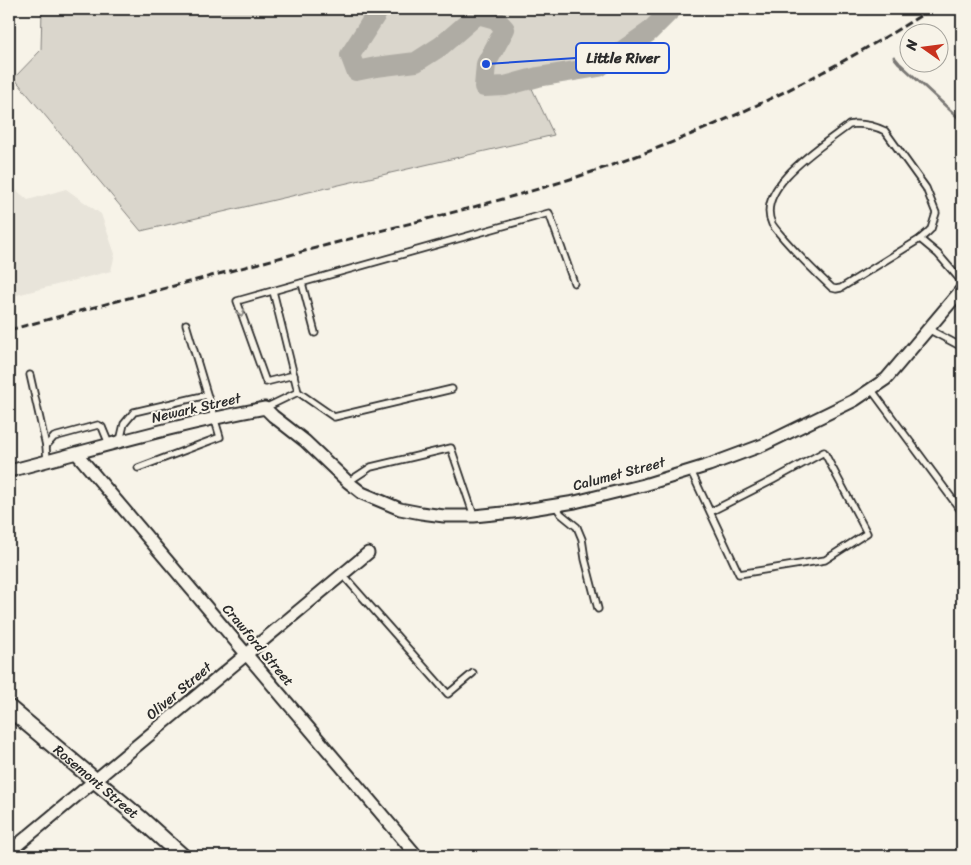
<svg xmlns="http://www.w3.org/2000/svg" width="971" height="865" font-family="Sriracha,sans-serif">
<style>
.built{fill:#e8e4da}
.green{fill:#dad6cc;stroke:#82807c}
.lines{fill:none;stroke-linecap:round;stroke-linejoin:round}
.stream{stroke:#7a7874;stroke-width:3}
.river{stroke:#afaca4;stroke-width:20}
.service-casing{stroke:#2b2b2b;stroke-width:9}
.minor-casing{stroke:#2b2b2b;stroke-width:15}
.secondary-casing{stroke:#2b2b2b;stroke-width:19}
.service{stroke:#f7f3e8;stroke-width:5.5}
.minor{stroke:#f7f3e8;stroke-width:11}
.secondary{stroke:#f7f3e8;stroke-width:15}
.rail{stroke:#2b2b2b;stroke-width:3;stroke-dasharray:8 4;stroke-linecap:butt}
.oneway{stroke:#918f8a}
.labels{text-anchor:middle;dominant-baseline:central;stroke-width:4;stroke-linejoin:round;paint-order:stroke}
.street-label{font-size:14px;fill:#2b2b2b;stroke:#f7f3e8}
.leader{fill:none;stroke:#1d4ed8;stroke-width:2}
.callout-dot{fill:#1d4ed8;stroke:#f7f3e8;stroke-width:2}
.callout{fill:#f7f3e8;stroke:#1d4ed8;stroke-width:2}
.callout-label{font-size:15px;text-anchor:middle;font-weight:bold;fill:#2b2b2b}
</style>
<rect width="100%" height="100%" fill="#f7f3e8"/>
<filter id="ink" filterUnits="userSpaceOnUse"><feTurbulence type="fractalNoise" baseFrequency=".02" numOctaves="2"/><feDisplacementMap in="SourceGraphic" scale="10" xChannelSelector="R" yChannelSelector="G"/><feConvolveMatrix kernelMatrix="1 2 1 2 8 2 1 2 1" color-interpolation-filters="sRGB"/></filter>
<g filter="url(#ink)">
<!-- built -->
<polygon class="built" points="9,184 28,200 66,189 101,214 115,254 111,271 9,297"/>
<!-- green -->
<polygon class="green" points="42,9 672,9 604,69 528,80 554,135 141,231 14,78 41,50"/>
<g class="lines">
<!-- stream -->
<g class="stream">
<polyline points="867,13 867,9"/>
<polyline points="894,57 899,63 962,121"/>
</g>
<!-- river -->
<polyline class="river" points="376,9 377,13 350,55 356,71 376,67 416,62 441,46 478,14 496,19 505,29 486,64 484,87 505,86 538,77 599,67 649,32 672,9"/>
<defs>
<g id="service">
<path d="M855,124c11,0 20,2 30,7l41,57 10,25 -5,16 -4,4 -7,6 -79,49 -5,1 -4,-1c-17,-16 -33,-32 -48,-49 -4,-5 -9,-10 -12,-15 -18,-37 53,-80 77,-99z"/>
<polyline points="920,239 938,254 962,282"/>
<polyline points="302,283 315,333"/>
<polyline points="273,291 298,392"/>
<polyline points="928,329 962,347"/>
<polyline points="30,375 46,446"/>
<polyline points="294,375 266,382 237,301 549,213 574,283"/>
<polyline points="871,389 962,512"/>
<polyline points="265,408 298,392 334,417 452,389"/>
<polyline points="120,441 124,424 134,412 207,395"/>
<polyline points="47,461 46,446 54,437 98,425 102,427 109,444"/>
<polyline points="138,468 220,437 186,324"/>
<polyline points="691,471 739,574 825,560 867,533 824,452 773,480 710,512"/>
<polyline points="348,482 371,467 451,448 474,516"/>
<polyline points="555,505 561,514 577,527 582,539 585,559 598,609"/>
<polyline points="342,574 448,694 473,673"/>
</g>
<g id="minor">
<polyline points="77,454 417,856"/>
<path d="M9,471c85,-22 169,-47 256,-63l8,8 32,25 43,41 14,11 38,16 21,4 23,3h30l39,-4 62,-10 69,-17 65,-20 54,-20 92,-45 31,-21 76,-90"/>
<polyline points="9,852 368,553"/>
</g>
<g id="secondary">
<path id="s1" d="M9,708l133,112 40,36"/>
</g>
</defs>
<!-- service casing -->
<use href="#service" class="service-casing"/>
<!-- minor casing -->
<use href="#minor" class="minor-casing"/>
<!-- secondary casing -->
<use href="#secondary" class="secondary-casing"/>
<!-- service -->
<use href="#service" class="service"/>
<!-- minor -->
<use href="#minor" class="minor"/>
<!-- secondary -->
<use href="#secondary" class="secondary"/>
<!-- rail -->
<path class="rail" d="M9,330c111,-30 222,-59 333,-89 83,-22 166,-41 247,-68 121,-41 235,-96 342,-164"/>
</g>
<!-- one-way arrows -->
<defs><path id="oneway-chevron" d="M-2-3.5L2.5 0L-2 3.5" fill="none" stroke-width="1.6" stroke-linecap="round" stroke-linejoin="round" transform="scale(1.25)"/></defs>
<use class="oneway" href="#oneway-chevron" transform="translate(241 313) rotate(70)"/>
</g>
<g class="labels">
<!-- street labels -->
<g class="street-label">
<text transform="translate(196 408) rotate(-13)">Newark Street</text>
<text transform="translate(619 474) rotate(-15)">Calumet Street</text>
<text transform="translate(258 645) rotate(50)">Crawford Street</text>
<text transform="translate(179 691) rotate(-40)">Oliver Street</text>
<text stroke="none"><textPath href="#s1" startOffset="114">Rosemont Street</textPath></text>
</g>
</g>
<!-- callouts -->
<path class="leader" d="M486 64L576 58"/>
<circle class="callout-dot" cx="486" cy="64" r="5"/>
<rect class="callout" x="576" y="43" width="93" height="30" rx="5"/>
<g class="callout-label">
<text x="623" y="63">Little River</text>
</g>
<!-- margin -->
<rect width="971" height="865" fill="none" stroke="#f7f3e8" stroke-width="30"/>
<rect x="15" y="15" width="941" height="835" fill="none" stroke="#2b2b2b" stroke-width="2" filter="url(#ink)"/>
<!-- north arrow -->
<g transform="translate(924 48) rotate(284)"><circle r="24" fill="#f7f3e8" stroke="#a5a39c"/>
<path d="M0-4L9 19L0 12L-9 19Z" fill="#c8321e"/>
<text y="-8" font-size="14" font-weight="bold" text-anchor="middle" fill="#2b2b2b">N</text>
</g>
</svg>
